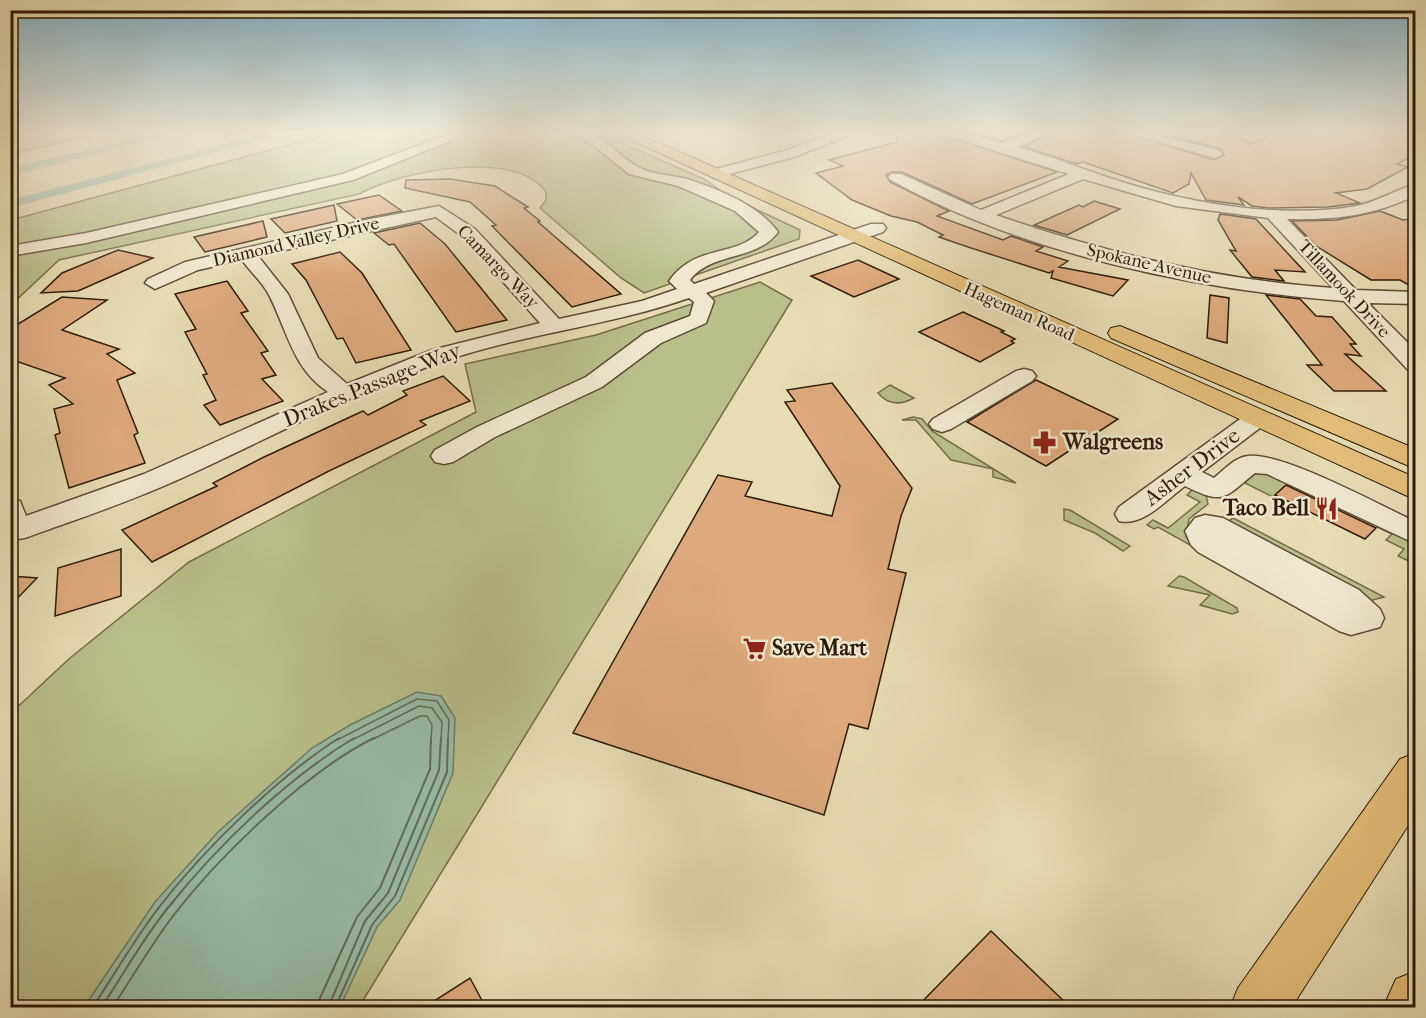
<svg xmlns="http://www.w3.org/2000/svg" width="1426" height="1018" font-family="'IM FELL French Canon',serif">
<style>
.green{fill:#b9bf8b;stroke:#746d4a;stroke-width:1.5}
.water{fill:#98bca7;stroke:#6e7c67;stroke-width:1.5}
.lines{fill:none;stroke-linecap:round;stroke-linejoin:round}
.shore-far1{stroke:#636c58;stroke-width:1.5}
.shore{stroke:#636c58;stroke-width:2}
.canal{fill:#98bca7;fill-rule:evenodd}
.building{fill:#ddaa7f;stroke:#2e1b08;stroke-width:1.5}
.minor-casing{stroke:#5c4b33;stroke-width:3}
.major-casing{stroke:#2e1b08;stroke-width:2}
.minor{fill:#efe8ce;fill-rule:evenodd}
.major{fill:#e4be7a;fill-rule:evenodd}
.labels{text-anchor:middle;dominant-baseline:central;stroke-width:5;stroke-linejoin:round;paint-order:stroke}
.far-street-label{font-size:18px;fill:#2e1b08;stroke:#efe8ce}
.street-label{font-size:22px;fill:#2e1b08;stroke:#efe8ce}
.poi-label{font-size:22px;font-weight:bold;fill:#2e1b08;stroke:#efe8ce;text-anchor:start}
</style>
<rect width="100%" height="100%" fill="#e7dcb4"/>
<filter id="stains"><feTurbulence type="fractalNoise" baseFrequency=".00333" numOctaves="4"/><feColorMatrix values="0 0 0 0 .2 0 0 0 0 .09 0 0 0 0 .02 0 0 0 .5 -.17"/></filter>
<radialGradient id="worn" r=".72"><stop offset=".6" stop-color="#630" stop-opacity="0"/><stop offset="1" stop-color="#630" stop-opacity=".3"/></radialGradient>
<!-- green -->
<g class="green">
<polygon points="11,133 100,133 11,154"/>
<path d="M333,133h266l107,47 22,16 72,34 -1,9 -155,54 -23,-15 -81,-70 6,-8v-8c-31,-45 -147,-20 -187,2l-300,66 -48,45v-85z"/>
<polygon points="760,282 792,300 359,1007 11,1008 11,713 70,658 189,562 476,412 465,364 596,335"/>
<path d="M890,385l24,13c-13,7 -26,7 -36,-5z"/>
<polygon points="913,417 922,419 932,431 1016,483 993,477 993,469 951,460 916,420 902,420"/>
<polygon points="1252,469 1292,480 1273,497 1239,480"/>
<polygon points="1193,489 1206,495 1208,504 1189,519 1186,537 1230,562 1235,570 1158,527 1154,529 1147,525 1153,520 1168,528 1200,502 1187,495"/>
<polygon points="1064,509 1070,510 1130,546 1123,551 1095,533 1064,520"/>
<polygon points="1233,518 1384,597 1369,601 1225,524"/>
<polygon points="1381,522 1415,539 1415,564 1398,556 1404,549 1386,540 1392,534 1377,527"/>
<polygon points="1179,576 1184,577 1237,608 1238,612 1232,614 1200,605 1210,595 1168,586"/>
</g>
<!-- water -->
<polygon class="water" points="417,692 441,696 455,718 453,773 400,900 377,927 340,1007 84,1007 155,902 218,832 312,748 350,725"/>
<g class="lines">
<!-- shore-far1 -->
<g class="shore-far1">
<polyline points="337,740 417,699 437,701 449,720 448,740"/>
<polyline points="352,740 419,706 432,708 442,722 441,740"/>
<polyline points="371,740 420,716 427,716 432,725 431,740"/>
</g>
<!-- shore -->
<g class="shore">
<path d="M92,1008c23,-34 43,-70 68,-102 45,-58 118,-129 179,-168"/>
<path d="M101,1008c22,-33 41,-68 66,-99 50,-63 118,-129 187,-171"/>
<path d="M112,1008c20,-30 39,-63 61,-92 46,-60 134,-145 201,-178"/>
<polyline points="318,1008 320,998 357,917 380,888 430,769 431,738"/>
<polyline points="328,1008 365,921 388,893 439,770 441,738"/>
<polyline points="335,1008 372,925 395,896 447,772 448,738"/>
</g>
<!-- canal -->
<g class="canal">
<polygon points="156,133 177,133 10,176 10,168"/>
<polygon points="268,133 288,133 10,208 10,200"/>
</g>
</g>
<!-- building -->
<g class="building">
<polygon points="921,133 936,133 1057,172 972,204 902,172 891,172 886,175 890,182 949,211 937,216 1003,240 1011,236 1043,247 1036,251 1068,261 1059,267 1128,280 1113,296 1051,278 1053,271 1049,273 968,247 939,237 943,235 917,222 891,216 852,200 816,173 843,166 829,160 897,142 896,138 905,134 920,137"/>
<polygon points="974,133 1023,133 1003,141"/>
<polygon points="1051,133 1126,133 1214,160 1224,155 1221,149 1161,133 1215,133 1250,142 1250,144 1273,133 1292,137 1293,133 1382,133 1416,140 1416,154 1397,164 1408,167 1367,189 1336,193 1360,203 1328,207 1268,208 1252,206 1238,197 1244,205 1206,200 1191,173 1189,184 1173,193 1083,162 1077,164 1024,147"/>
<polygon points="450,179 495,186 528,207 524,208 540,221 538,222 621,294 572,307 492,226 496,225 470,202 405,188 406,180"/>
<polygon points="379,195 402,211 357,220 337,204"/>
<polygon points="1094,201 1120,209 1067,235 1034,225 1079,205 1083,207"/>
<polygon points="334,205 337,221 285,233 271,219"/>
<polygon points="1380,211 1403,220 1416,218 1416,289 1400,280 1371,280 1316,246 1292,221 1337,220"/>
<polygon points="1220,214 1256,219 1305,272 1275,270 1284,281 1252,277 1230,250 1236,251 1218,220"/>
<polygon points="263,221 267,237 205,252 194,237"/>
<polygon points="420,223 445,244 507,320 456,332 394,244 389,245 374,233"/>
<polygon points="118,250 153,258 78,291 41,293 62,273"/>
<polygon points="340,252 362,273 411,350 356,363 343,338 337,339 306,280 292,264"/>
<polygon points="858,260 899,279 854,297 811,276"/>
<polygon points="227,281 248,311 241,313 268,351 261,353 276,375 262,379 283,401 220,425 204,405 216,400 203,375 207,374 185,332 196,329 175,294"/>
<polygon points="1210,295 1229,298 1227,343 1207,338"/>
<polygon points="1266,295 1300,299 1316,316 1332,317 1356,344 1350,344 1361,356 1345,354 1386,391 1334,391 1307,365 1322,365"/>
<polygon points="62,297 107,300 62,330 119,349 107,354 135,373 117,380 138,433 134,435 145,463 69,488 55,435 60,433 54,409 73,404 49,385 65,378 10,359 10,329"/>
<polygon points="963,312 1004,331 1001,332 1015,339 1011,341 1014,343 980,362 919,332"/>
<polygon points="443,376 470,401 420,421 426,425 329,471 152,562 122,530 217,486 213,483 262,458 363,411 368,415 407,395 403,391"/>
<polygon points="1036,380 1118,419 1046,466 967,422"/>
<polygon points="832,383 912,488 901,516 888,569 906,573 868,729 849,724 824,815 573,733 718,475 752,482 745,496 832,516 840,486 785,402 795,401 787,390"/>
<polygon points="1286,485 1376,528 1365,539 1275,495"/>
<polygon points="121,549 121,596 55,616 58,568"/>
<polygon points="10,576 37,578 10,606"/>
<polygon points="991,931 1071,1008 916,1008"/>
<polygon points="470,978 486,1008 423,1008"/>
</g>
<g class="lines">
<defs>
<g id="minor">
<polygon points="451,133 470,133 353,180 86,243 10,256 10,246 86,233 343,174"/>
<path d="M571,133c38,0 38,18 67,34 14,8 34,8 49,12 31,10 72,26 91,53 -22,30 -66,19 -88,48l4,4 177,-60h12l3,4 -3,4 -177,61 8,8 -8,22 -45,20 -59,44 -107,50 -42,25 -9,2 -9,-2 -4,-6 4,-6 42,-23 109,-50 59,-44 45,-17 4,-14 -5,-4c-80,28 -162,35 -242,62 -97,33 -188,84 -281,125 -46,20 -94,36 -141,53l-15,2v-41l10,2 6,15 118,-42 184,-82c-36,-24 -41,-63 -60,-99 -7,-12 -18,-22 -26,-33l-44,10 -43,19 -10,-6 3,-4 37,-17 181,-42 73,-14 36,23 84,90 83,-18 35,-12 -8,-8c27,-38 67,-23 90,-49l-24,-21 -57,-25 -49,-12 -36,-29zM436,217l27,20 77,86 -108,27 -85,34 -29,-26 -30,-64 -30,-38z"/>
<polygon points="835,133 855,133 794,157 714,178 707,174 709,171 784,151"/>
<path d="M938,133h25l40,10 27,-10h19l-31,14c35,10 69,24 104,35 70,22 161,37 234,24 21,-4 39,-16 60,-22v11c-41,21 -84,25 -129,24l69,71 60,2v12l-48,-1 48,48v21l-8,-2 -64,-69c-148,-11 -323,-48 -453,-121l-3,-3 3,-3h10l80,36 88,-36zM1083,179l93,27 92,12 65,70c-116,-8 -228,-35 -337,-73z"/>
<polygon points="1128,133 1151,133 1220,151 1222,154 1215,158"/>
<polygon points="1024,369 1032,371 1036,376 1032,381 951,429 942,432 933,429 929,424 933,419 1016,371"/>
<path d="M1256,412l9,2 3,5 -3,5 -63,48 12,6c10,-8 21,-21 34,-22 35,-4 131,49 168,66v22l-149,-70 -12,-1c-32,26 -31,32 -70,13 -19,14 -42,41 -66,35l-4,-7 4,-7 128,-93z"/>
<polygon points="1205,515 1223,518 1359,590 1380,609 1384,618 1380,627 1351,635 1339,631 1198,552 1191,545 1185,531 1195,518"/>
</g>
<g id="major">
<polygon points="616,133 637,133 1416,478 1416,500"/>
<polygon points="1120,326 1416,449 1416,469 1111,338 1108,333 1111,328"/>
<polygon points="1416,753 1416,813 1291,1008 1230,1008 1238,988 1400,759"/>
<polygon points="1416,971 1416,1008 1383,1008 1396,979"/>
</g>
</defs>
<!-- minor casing -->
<use href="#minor" class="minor-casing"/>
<!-- major casing -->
<use href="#major" class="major-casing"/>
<!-- minor -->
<use href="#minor" class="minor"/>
<!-- major -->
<use href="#major" class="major"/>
</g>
<!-- sky -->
<linearGradient id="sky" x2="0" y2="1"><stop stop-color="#88b7ce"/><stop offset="0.48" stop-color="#f4efdd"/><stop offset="1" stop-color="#f4efdd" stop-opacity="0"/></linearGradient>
<rect width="1426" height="276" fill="url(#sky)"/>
<!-- icons -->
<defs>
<symbol id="pharmacy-bare" viewBox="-9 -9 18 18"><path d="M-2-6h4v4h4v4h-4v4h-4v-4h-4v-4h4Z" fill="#8f2418" stroke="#efe8ce" stroke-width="2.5" paint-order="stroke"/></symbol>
<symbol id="restaurant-bare" viewBox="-9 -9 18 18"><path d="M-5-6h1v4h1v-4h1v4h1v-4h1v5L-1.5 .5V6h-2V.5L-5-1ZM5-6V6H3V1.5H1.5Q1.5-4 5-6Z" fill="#8f2418" stroke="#efe8ce" stroke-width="2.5" paint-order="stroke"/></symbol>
<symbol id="supermarket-bare" viewBox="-9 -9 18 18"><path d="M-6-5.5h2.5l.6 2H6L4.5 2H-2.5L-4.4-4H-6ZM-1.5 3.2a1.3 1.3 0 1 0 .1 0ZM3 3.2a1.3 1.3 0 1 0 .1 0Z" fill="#8f2418" stroke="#efe8ce" stroke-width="2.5" paint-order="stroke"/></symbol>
</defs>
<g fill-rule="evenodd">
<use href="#pharmacy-bare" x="1028" y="426" width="33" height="33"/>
<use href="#restaurant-bare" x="1310" y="492" width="33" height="33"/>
<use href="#supermarket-bare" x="738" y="632" width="33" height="33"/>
</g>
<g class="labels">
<!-- far-street labels -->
<g class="far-street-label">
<text transform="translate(296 242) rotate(-13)">Diamond Valley Drive</text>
<text transform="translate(1149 264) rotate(13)">Spokane Avenue</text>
<text transform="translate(498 267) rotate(46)">Camargo Way</text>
<text transform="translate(1344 289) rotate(47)">Tillamook Drive</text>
<text transform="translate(1019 312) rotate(24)">Hageman Road</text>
</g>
<!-- street labels -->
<g class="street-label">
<text transform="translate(372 385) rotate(-22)">Drakes Passage Way</text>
<text transform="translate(1192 467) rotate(-37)">Asher Drive</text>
</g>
<!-- poi labels -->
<g class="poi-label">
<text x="1063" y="442">Walgreens</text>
<text x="1309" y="508" text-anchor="end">Taco Bell</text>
<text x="772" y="648">Save Mart</text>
</g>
</g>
<!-- margin -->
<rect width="1426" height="1018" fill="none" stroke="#e7dcb4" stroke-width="36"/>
<rect x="12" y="12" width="1402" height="994" fill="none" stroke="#2e1b08" stroke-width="3"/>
<rect x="18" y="18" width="1390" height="982" fill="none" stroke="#2e1b08" stroke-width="1.5"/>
<rect width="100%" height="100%" filter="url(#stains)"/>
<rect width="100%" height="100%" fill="url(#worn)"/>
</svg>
